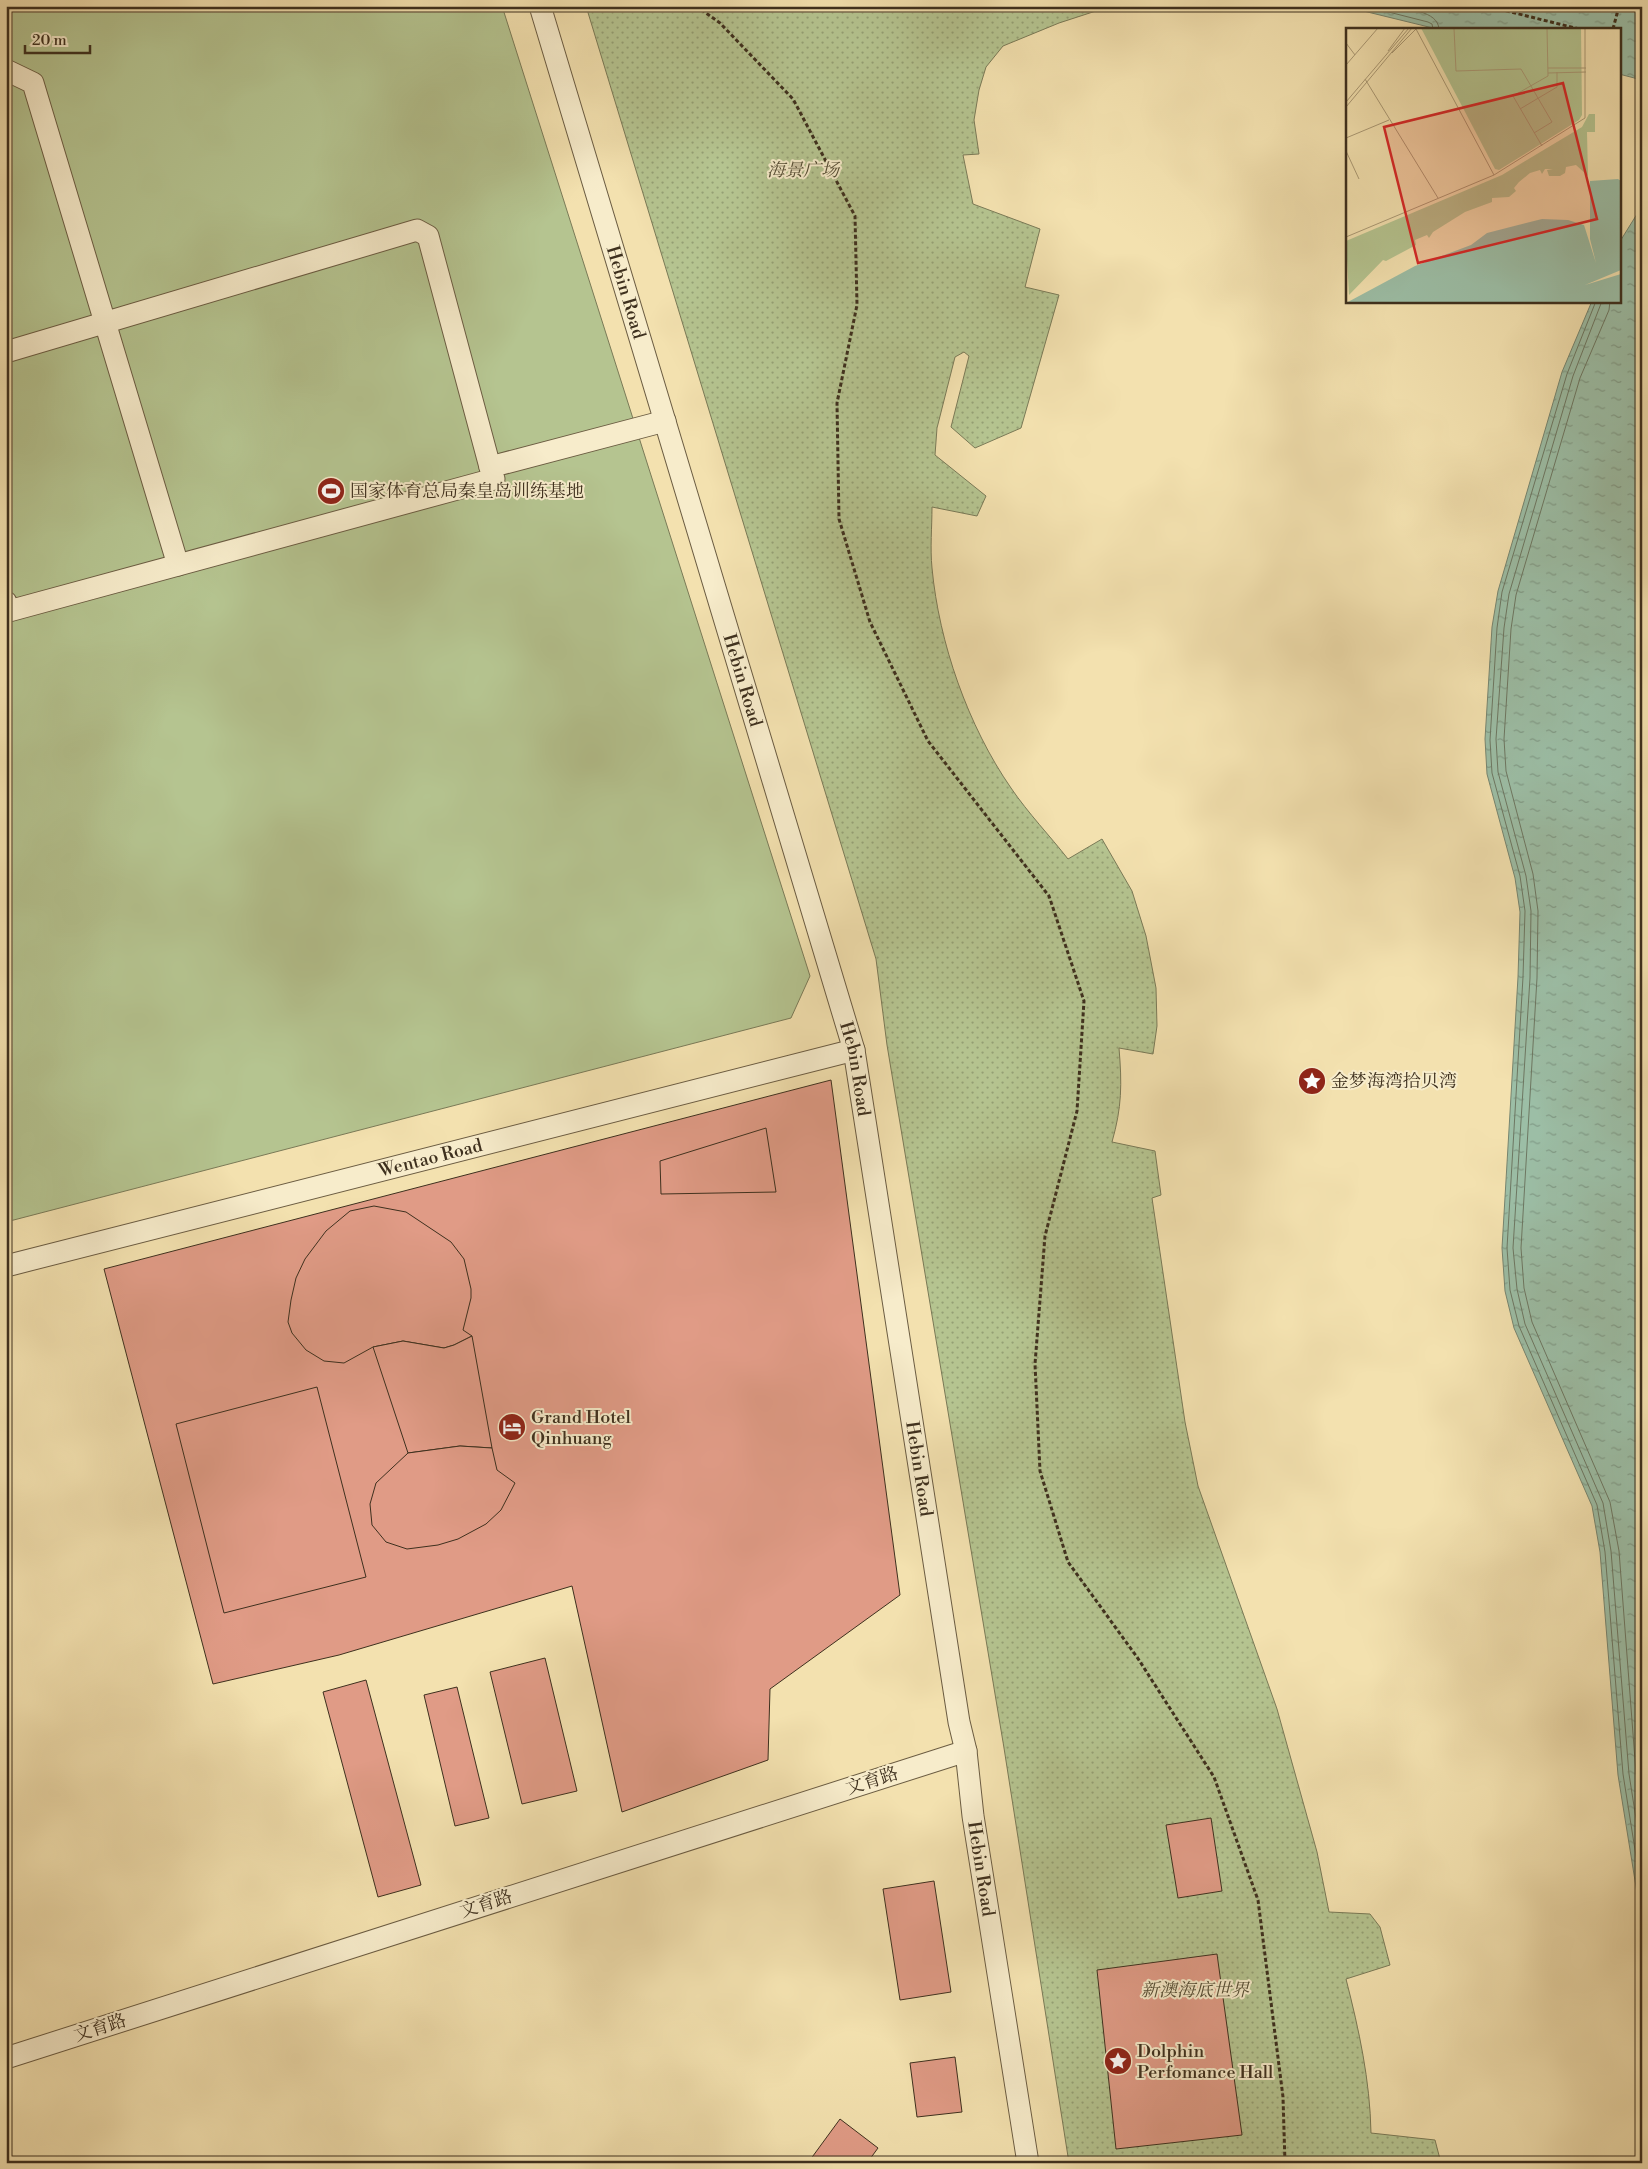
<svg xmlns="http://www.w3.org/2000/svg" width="1648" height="2169" font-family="'Libre Bodoni','Noto Serif SC',serif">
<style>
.green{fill:url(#green-dots);stroke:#7a7a57}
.pitch{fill:#b5c490;stroke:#7a7a57}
.water{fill:url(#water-ripples);stroke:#768570}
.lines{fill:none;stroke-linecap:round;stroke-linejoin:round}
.shore{stroke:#6d7762;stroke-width:1}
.building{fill:#e09b86;stroke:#3e301e}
.minor-casing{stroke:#6b5c42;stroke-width:23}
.path{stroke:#3e301e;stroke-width:3;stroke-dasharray:4 2.5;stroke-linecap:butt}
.minor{stroke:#f7eccb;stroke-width:21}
.labels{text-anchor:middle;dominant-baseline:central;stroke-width:4;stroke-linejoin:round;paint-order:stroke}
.park-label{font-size:18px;font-style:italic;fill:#564e35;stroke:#f7eccb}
.street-label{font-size:18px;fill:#3e301e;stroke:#f7eccb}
.poi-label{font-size:18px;fill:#3e301e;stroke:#f7eccb;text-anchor:start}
.inset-road{fill:none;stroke:#ab9a75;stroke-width:1}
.view{fill:#d62828;fill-opacity:0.15;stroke:#d62828;stroke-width:2.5}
.inset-edge{fill:none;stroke:#3e301e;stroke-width:2.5}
</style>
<defs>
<pattern id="green-dots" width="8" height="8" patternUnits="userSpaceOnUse" patternTransform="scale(1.25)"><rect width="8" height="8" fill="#b5c490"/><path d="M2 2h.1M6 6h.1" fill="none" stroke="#95a075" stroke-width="1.8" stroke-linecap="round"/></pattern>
<pattern id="water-ripples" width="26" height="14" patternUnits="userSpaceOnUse" patternTransform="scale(1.25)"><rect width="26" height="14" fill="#9cbea6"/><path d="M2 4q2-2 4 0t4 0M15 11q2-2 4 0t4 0" fill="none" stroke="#819b87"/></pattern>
</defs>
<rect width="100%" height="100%" fill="#f3e1af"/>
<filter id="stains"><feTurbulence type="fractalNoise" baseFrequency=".004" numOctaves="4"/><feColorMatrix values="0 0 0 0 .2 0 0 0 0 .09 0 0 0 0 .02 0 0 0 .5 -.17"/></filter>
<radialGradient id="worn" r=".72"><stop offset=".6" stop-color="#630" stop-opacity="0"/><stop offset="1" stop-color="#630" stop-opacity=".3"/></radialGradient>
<!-- green -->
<path class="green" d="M586,6h519l-3,3 -43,14 -56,23 -17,21 -7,23 -5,30 5,34 -16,1 10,49 67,25 -15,58 34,8 -38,133 -46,20 -24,-21 18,-71 -5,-4 -9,5 -18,71 -2,27 51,41 -9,20 -45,-9c0,20 -2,41 0,61 7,75 36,158 79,220 17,25 39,48 57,71l34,-20 30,52 14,45 10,52 1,38 -4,28 -34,-6c3,36 3,59 -7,94l43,9 6,44 -9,3 33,224 13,64 79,223 40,143 12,60 41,2 10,13 10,38 -44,14c13,51 24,101 25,154l64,7 6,23h-372l-65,-415 -117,-703 -11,-86z"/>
<!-- pitch -->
<polygon class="pitch" points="6,6 502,6 810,976 791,1018 6,1222"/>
<!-- water -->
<g class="water">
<polygon points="1343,6 1642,6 1642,80 1619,74 1619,29 1437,29"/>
<polygon points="1642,206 1642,1924 1618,1775 1600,1552 1592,1506 1514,1328 1505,1291 1502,1248 1518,977 1520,912 1515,878 1487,774 1485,739 1492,627 1498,591 1562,372 1592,301 1619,301 1619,243"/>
</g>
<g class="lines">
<!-- shore -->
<g class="shore">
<polyline points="1365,6 1428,22 1432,24 1433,29"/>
<path d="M1392,6c14,4 46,4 47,23"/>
<polyline points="1596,301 1567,374 1502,592 1497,628 1490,740 1492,773 1520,876 1525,911 1523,977 1507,1248 1510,1290 1519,1326 1597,1505 1605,1552 1623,1774 1642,1894"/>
<polyline points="1602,301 1573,376 1509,594 1504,628 1496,739 1498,772 1526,876 1531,911 1530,978 1513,1248 1517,1289 1525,1324 1603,1503 1611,1551 1629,1774 1642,1857"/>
<polyline points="1610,301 1609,310 1580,378 1516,595 1511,629 1504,739 1506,771 1533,874 1538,911 1537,978 1521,1248 1524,1288 1532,1322 1610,1502 1619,1551 1636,1773 1642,1812"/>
</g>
</g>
<!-- building -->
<g class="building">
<polygon points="831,1080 900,1595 770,1689 768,1760 622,1812 572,1586 339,1655 213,1684 104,1269"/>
<polygon points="766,1128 776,1192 661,1194 660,1161"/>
<polygon points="374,1206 406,1212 451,1242 464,1259 471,1289 471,1298 463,1330 472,1336 454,1345 444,1348 403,1341 373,1347 344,1363 324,1361 306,1350 292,1333 288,1322 291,1300 296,1278 305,1259 326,1231 350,1211"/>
<polygon points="472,1336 492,1448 460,1446 408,1453 373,1347 403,1341 444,1348 454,1345"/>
<polygon points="317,1387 366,1577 224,1613 176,1424"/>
<polygon points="460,1446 492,1448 497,1470 515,1483 501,1510 486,1524 458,1539 438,1545 407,1549 386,1542 372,1525 370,1504 376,1483 408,1453"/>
<polygon points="545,1658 577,1791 522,1804 490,1672"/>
<polygon points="366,1680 421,1885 378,1897 323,1692"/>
<polygon points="457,1687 489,1818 455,1826 424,1695"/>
<polygon points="1211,1818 1222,1891 1178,1898 1166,1825"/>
<polygon points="934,1881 951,1992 900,2000 883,1889"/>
<polygon points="1217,1954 1242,2135 1116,2149 1097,1970"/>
<polygon points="955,2057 962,2112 917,2117 910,2063"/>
<polygon points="840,2119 878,2148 867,2163 814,2163 810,2160"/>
</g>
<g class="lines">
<defs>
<g id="minor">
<path id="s1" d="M540,6l314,1044 105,672 7,29 7,65 55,347"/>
<polyline points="6,70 33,83 178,565"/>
<polyline points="6,352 417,230 428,236 490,467"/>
<polyline points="6,602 9,611 494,479 490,467 665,421"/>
<path id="s2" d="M6,1266l848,-216"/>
<polyline points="6,2058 966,1751"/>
</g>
</defs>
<!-- minor casing -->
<use href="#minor" class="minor-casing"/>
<!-- path -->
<g class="path">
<polyline points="696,6 720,23 793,99 855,216 857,305 837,403 839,519 870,622 928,741 1049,896 1084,1001 1077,1111 1045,1236 1035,1364 1040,1471 1068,1562 1137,1657 1214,1777 1258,1900 1283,2097 1285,2163"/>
<polyline points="1487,6 1579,29"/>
<polyline points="1613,29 1619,6"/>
</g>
<!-- minor -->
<use href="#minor" class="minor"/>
</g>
<!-- icons -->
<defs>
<symbol id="stadium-disc" viewBox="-11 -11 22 22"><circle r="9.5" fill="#8f2418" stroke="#f7eccb"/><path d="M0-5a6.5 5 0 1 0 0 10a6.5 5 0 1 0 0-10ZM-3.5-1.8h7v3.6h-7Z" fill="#fff"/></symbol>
<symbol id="sight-disc" viewBox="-11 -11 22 22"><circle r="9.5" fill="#8f2418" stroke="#f7eccb"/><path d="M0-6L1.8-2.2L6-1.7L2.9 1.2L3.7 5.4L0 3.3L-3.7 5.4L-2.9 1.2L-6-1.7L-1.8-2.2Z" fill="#fff"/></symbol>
<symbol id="hotel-disc" viewBox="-11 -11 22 22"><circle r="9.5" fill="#8f2418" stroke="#f7eccb"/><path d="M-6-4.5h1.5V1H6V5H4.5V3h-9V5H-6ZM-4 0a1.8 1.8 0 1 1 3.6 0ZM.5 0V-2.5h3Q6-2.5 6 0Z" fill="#fff"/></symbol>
</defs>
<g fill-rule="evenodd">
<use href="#stadium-disc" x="315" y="475" width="32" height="32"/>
<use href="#sight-disc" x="1296" y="1065" width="32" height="32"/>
<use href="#hotel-disc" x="496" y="1411" width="32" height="32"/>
<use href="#sight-disc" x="1102" y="2045" width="32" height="32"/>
</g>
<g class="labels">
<!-- park labels -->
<g class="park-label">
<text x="803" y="170">海景广场</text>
<text x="1195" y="1990">新澳海底世界</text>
</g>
<!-- street labels -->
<g class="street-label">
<text stroke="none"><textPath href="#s1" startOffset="299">Hebin Road</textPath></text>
<text stroke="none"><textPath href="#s1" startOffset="704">Hebin Road</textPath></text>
<text stroke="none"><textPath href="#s1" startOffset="1109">Hebin Road</textPath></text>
<text stroke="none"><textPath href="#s2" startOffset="438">Wentao Road</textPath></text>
<text stroke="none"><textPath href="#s1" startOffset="1514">Hebin Road</textPath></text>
<text transform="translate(872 1781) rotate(-18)">文育路</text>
<text stroke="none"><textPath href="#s1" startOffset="1919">Hebin Road</textPath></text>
<text transform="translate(486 1904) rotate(-18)">文育路</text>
<text transform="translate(100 2028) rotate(-18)">文育路</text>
</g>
<!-- poi labels -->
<g class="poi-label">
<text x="350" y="491">国家体育总局秦皇岛训练基地</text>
<text x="1331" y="1081">金梦海湾拾贝湾</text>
<text x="531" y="1417">Grand Hotel<tspan x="531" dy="21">Qinhuang</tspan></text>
<text x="1137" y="2051">Dolphin<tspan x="1137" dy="21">Perfomance Hall</tspan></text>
</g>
</g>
<!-- overview -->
<g transform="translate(1346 28)">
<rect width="275" height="275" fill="#f3e1af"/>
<path d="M243,86h6v18h-8l1,44 -12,-11 -10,2 -1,6 -5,3h-11l-2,-6 6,-1h-8l-3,5 -2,-4 -10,3 -11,9 -5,6 2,3 -7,6 -17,1v4l-27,10 -32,20 -4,6 -2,-3 -12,5 1,5 -30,16 -3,-1 -34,35 -3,-54 156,-66 80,-48z" fill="#b5c490"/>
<path d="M75,0h160l1,87 -3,5 -80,50 -4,-1z" fill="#b5c490"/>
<path d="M272,151l3,2v89l-36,15 36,-11v29h-275l69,-37 56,-21 16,-12 55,-14 26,1 16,5 12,38 -6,-24v-58z" fill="#9cbea6"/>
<path class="inset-road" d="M108,0l2,43 65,-2 31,53 -18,11M70,1l78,146M0,15l9,12M42,23l17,-23M46,25l24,-24M0,37l32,-37M202,40h38M202,45l38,-1M19,51l73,119M0,74l63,-74M0,79l66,-79M174,81l37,-22v-15M0,110l43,-18M196,118l-29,-50 35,-20 -1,-48M0,123l13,28M0,209l148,-62 91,-57v-90"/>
<path class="view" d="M217,55l34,136 -179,44 -34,-136z"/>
<rect width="275" height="275" class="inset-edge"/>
</g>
<!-- margin -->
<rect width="1648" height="2169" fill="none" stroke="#f3e1af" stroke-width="25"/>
<rect x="8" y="8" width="1633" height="2154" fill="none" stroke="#3e301e" stroke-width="2.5"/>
<rect x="12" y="12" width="1623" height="2144" fill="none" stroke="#3e301e"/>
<!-- scale -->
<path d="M25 45v8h65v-8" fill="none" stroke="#3e301e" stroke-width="2.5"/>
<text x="32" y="45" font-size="15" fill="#3e301e" stroke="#f7eccb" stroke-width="4" paint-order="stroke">20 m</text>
<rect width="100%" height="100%" filter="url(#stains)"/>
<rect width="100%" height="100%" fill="url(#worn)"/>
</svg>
